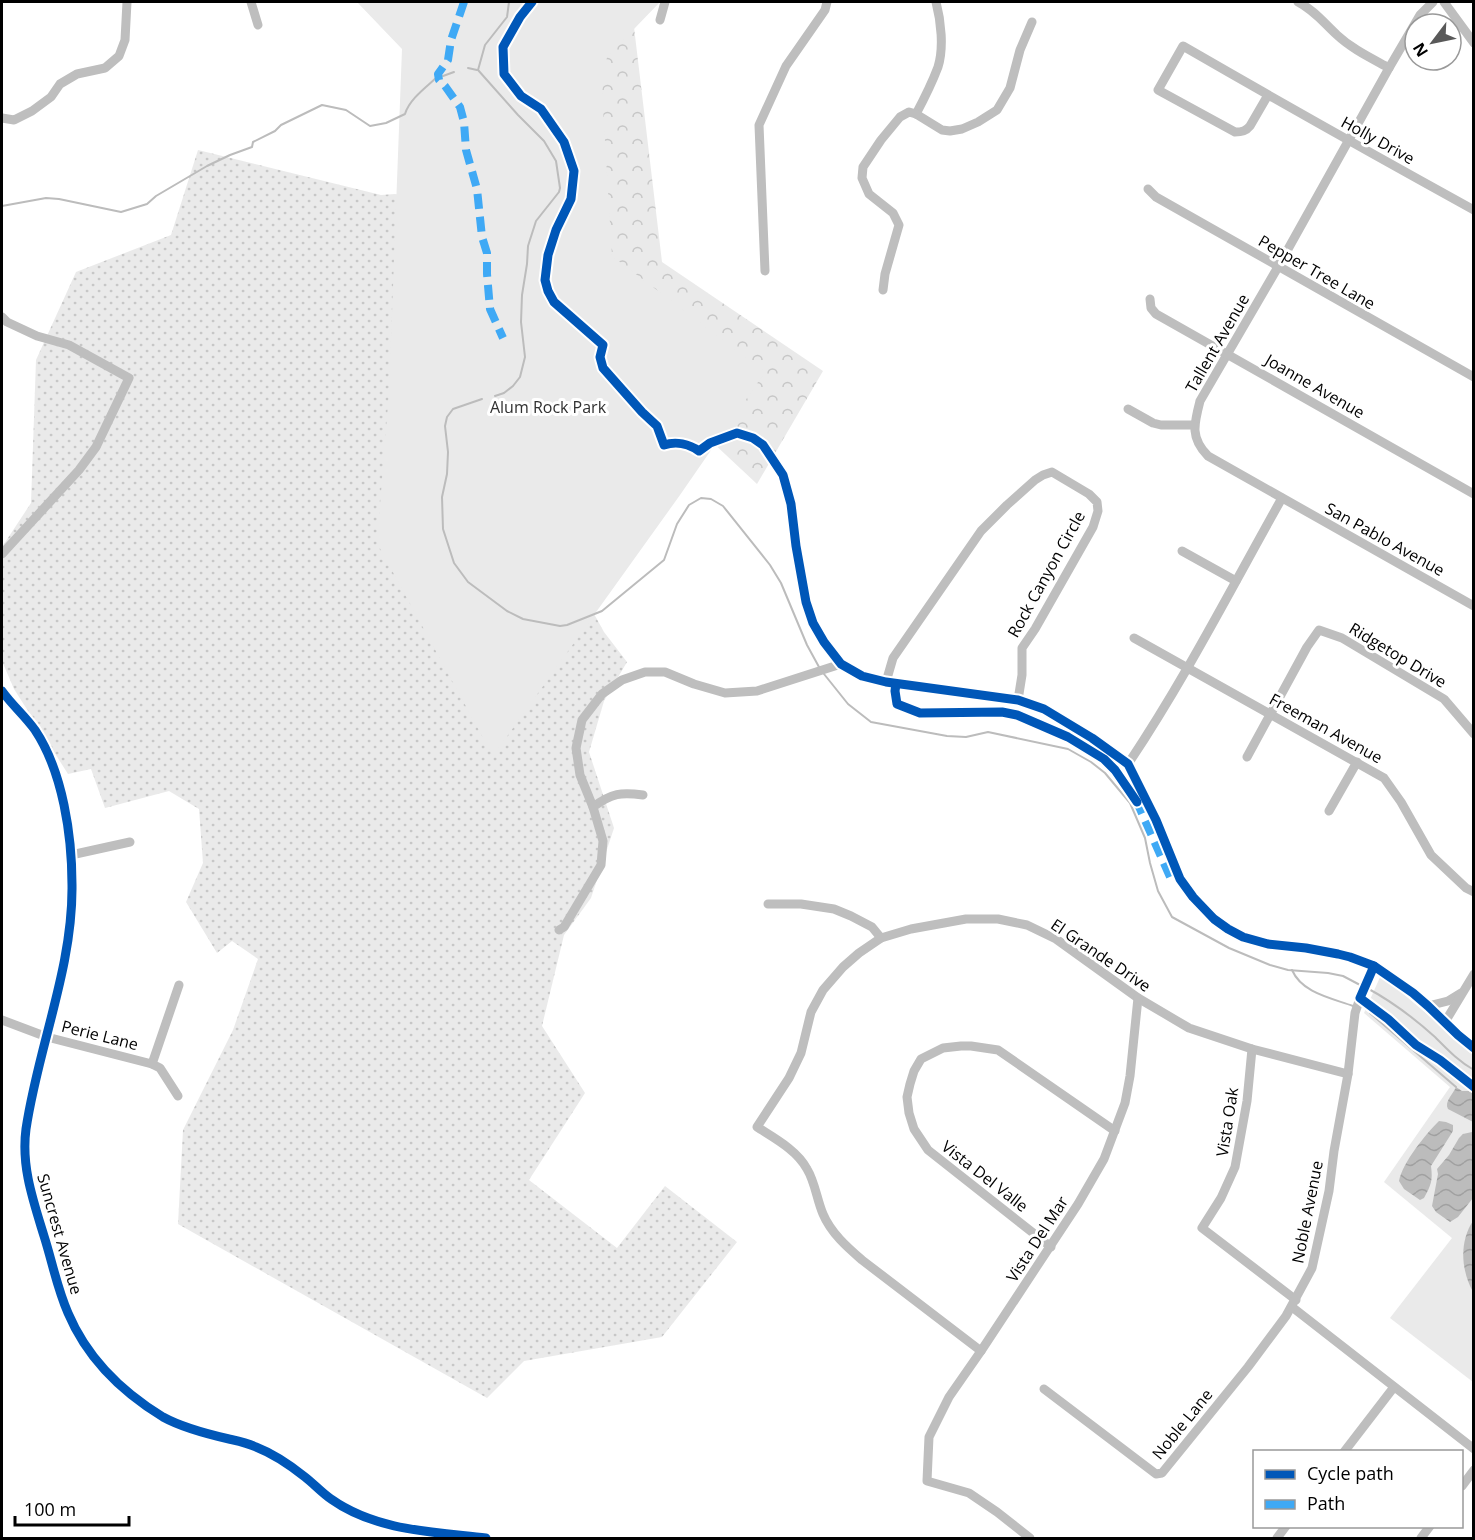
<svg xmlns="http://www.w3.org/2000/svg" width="1475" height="1540" font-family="'Open Sans',sans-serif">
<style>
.grass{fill:url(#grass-dots)}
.forest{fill:url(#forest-crowns)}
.green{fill:#eaeaea}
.water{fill:url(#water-waves)}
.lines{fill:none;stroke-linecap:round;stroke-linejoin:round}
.stream{stroke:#bcbcbc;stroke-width:2}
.minor{stroke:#bebebe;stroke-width:9}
.quiet{stroke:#3fa9f5;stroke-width:8;stroke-dasharray:15 8;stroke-linecap:butt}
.cycleway-casing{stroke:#fff;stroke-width:13}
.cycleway{stroke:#0057b8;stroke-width:9}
.labels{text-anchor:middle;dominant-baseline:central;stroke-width:6;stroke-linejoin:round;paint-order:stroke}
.street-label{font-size:16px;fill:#000;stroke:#fff}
.park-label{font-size:16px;fill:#303030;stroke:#fff}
</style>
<defs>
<pattern id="grass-dots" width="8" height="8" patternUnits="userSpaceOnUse" patternTransform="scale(1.5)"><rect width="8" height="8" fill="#eaeaea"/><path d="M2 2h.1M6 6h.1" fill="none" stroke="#c7c7c7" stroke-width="1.8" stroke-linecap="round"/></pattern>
<pattern id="forest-crowns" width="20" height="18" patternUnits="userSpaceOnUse" patternTransform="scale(1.5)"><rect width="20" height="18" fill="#eaeaea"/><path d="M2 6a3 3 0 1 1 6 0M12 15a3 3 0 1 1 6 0" fill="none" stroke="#c7c7c7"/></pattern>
<pattern id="water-waves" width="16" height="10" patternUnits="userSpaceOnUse" patternTransform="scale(1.5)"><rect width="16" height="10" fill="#bcbcbc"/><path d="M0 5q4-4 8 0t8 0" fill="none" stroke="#a0a0a0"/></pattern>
</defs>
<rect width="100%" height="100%" fill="#fff"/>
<!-- grass -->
<polygon class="grass" points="198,150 381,195 395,194 518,214 588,603 604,632 627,662 604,701 589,752 614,828 591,898 564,935 542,1026 585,1093 529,1180 617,1248 665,1186 737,1242 662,1337 524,1361 487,1398 178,1224 183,1130 233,1030 258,959 232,941 217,953 186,902 203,863 199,809 169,791 105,808 91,769 68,774 14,689 2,661 2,547 31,503 36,360 76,272 171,235"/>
<!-- forest -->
<polygon class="forest" points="631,2 662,262 823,371 757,484 586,324 518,214"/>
<!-- green -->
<g class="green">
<polygon points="357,2 660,2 607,57 602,92 612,256 765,372 680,495 493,756 377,543 389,392 402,49"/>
<polygon points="1381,975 1473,1053 1473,1382 1390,1318 1452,1238 1384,1182 1450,1087 1364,1013"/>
</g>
<!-- water -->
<g class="water">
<path d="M1456,1087l6,4h7l4,2v29l-25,-13c-4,-7 5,-15 8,-22z"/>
<path d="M1439,1121l7,1 7,3v6l-22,35c2,15 0,19 -7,32l-4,2 -16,-11 -5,-8c4,-19 26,-46 40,-60z"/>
<polygon points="1472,1132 1474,1133 1473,1198 1458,1217 1450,1222 1436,1212 1432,1206 1438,1174 1437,1169 1449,1155 1459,1138 1463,1134"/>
<path d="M1473,1221v71c-12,-22 -14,-50 0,-71z"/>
</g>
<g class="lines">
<!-- stream -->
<g class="stream">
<polyline points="468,68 477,70"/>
<polyline points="443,76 454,72"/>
<path d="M2,206l44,-8 13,1 62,13 26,-8 9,-8 51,-30 23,-11 22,-8 1,-5 22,-11 6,-6 41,-20 24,5 24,16 16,-3 19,-9c4,-14 20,-26 31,-36"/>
<polyline points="495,396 504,393 513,386 520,377 525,357 521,322 522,295 527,264 528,246 536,221 559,192 560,188 556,161 544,141 518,115 478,70 485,45 507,17 509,2"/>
<polyline points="482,399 453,409 447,417 445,426 448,452 447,474 442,497 443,529 454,563 468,582 507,611 523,619 560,626 567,625 602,611 664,560 677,524 689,505 701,498 711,499 723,506 770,565 781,583 807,645 819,667"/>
<polyline points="824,674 848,704 871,722 947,736 966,737 988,732 1068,749 1091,762 1105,773 1130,803 1145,838 1150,863 1158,891 1172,917 1229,948 1270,965 1288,970 1328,973 1343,976 1362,986"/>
<path d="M1292,970c10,23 39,28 61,36"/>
<path d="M1367,988c24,13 47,30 68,49 12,12 23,24 39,33"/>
<polyline points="1370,1013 1456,1087"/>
</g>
<!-- minor -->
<g class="minor">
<polyline points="251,2 258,25"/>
<path d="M1298,2c16,8 26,21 39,33 15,14 34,23 52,33"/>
<path d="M1433,2l-13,13 -31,53 -111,199 -78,134c-6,23 -10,37 8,55l266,150"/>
<polyline points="1444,2 1474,43"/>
<polyline points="660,20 665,2"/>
<path d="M1268,95l-18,31c-4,5 -8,6 -15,6l-77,-42 25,-44c97,56 193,110 291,164"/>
<path d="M916,114c8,-15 16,-31 22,-47 6,-19 3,-46 -2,-65"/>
<polyline points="2,118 14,120 32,111 51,97 60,84 77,74 105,68 119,56 125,40 127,2"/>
<polyline points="1148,189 1156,197 1474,377"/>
<polyline points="765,271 759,125 786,66 825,10 827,2"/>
<polyline points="883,290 885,274 899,225 893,213 869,194 862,178 863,167 881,140 900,117 909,112 916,114 942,130 950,131 962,129 978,122 997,110 1010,88 1020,50 1032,22"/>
<polyline points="1150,299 1151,308 1156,314 1474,494"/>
<polyline points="2,317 7,322 37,336 69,345 129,378 96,447 79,470 2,554"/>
<polyline points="1128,409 1153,423 1161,425 1194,425"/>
<polyline points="699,451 710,443 737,433 753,438 763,445 783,475 791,504 796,546 806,602 813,623 824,642 841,664 862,676 886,682 1018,700 1044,709 1092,738 1128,764 1156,820 1180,879 1193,897 1214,919 1228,929 1243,937 1268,944 1306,948 1338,954 1350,957 1374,966 1413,993 1428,1006 1458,1035 1474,1048"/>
<polyline points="1182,551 1236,581"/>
<polyline points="1134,638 1384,778 1401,802 1431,855 1466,888 1474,892"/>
<polyline points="886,682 893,658 981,531 1007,505 1035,480 1043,475 1052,472 1089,494 1097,502 1098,511 1093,527 1035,629 1022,648 1022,675 1018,700"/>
<path d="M2,691c10,14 23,25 33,39 28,42 37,106 37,155 1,83 -34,162 -46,244 -5,37 7,71 18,107 8,25 13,52 24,77 19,45 54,79 95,104 20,11 44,17 66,22 9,2 19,4 27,8 18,7 34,18 49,30 9,7 17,16 26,22 45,32 103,33 155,39"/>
<polyline points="1247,757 1307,647 1319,630 1342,638 1444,699 1474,734"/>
<path d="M1128,764c57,-85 104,-177 154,-266"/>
<path d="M593,807c19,-14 28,-15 50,-12"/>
<polyline points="1329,811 1357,762"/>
<polyline points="71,855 130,842"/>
<polyline points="768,904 801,904 834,909 851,916 872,927 881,938"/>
<polyline points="559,930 564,927 601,865 603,841 593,807 580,775 576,748 582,720 602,694 622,680 645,672 665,672 694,684 725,693 757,691 841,664"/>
<polyline points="1428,1006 1448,1001 1461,993"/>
<polyline points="2,1020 47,1037 152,1064 160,1068 178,1096"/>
<polyline points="1445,1022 1474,974"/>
<polyline points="1252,1049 1247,1101 1235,1167 1221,1198 1202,1228 1296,1300"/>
<polyline points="152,1064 179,985"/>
<polyline points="1051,1247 928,1150 914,1129 909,1113 907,1097 910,1084 914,1071 921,1059 943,1048 961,1046 971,1046 998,1050 1115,1131"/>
<polyline points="1292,1307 1474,1449"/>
<path d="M981,1351l-119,-91c-15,-13 -31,-27 -39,-46 -6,-14 -8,-32 -16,-45 -10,-19 -33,-31 -50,-42l32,-49 12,-25 10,-41 12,-22 20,-23 16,-14 22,-15 30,-9 55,-10h32l29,6 29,14 82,59 51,30 63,21 96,25"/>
<polyline points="1044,1389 1156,1474 1162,1473 1248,1367 1286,1316 1312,1268 1329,1191 1334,1151 1348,1074 1355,1013 1362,992 1374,966"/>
<polyline points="1344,1452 1394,1387"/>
<polyline points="1462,1486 1474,1470"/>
<polyline points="1030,1538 997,1512 969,1493 927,1481 929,1437 949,1397 981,1351 1078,1204 1104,1159 1125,1103 1130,1076 1138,998"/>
<polyline points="1277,1538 1286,1526"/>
<polyline points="1421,1538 1430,1526"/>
</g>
<!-- quiet -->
<g class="quiet">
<polyline points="464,2 451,40 448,60 438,74 439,80 445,86 460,107 464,122 466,150 477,189 482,237 487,253 487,274 490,309 503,338"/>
<polyline points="1136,800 1171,879"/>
</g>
<defs>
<g id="cycleway">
<path d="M532,2l-12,15 -17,30 1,27 17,22 20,13 23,33 10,29 -3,28 -15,31 -8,25 -3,25 3,11 6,11 49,43 -3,12 3,11 39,44 15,14 7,19c12,-4 25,-1 35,6l11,-8 27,-10 16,5 10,7 20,30 8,29 5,42 10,56 7,21 11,19 17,22 21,12 24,6 132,18 26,9 48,29 36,26 28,56 24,59 13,18 21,22 14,10 15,8 25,7 38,4 32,6 12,3 24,9 39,27 15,13 30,29 16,13"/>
<polyline points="896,684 895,691 897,704 920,713 1002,712 1017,715 1068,737 1104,759 1115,770 1137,802"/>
<path d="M2,691c10,14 23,25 33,39 28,42 37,106 37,155 1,83 -34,162 -46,244 -5,37 7,71 18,107 8,25 13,52 24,77 19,45 54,79 95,104 20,11 44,17 66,22 9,2 19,4 27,8 18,7 34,18 49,30 9,7 17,16 26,22 45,32 103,33 155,39"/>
<polyline points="1374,966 1360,998 1388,1019 1416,1045 1440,1060 1474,1087"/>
</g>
</defs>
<!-- cycleway casing -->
<use href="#cycleway" class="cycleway-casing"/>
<!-- cycleway -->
<use href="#cycleway" class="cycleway"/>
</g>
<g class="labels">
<!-- street labels -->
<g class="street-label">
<text transform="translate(1378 140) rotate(29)">Holly Drive</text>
<text transform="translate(1317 272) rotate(30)">Pepper Tree Lane</text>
<text transform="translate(1217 343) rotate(-60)">Tallent Avenue</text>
<text transform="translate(1315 386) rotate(30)">Joanne Avenue</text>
<text transform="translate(1385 539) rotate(29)">San Pablo Avenue</text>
<text transform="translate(1046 574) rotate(-61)">Rock Canyon Circle</text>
<text transform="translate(1398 655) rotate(31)">Ridgetop Drive</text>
<text transform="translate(1326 728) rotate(29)">Freeman Avenue</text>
<text transform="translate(1101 955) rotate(34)">El Grande Drive</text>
<text transform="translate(100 1035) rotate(14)">Perie Lane</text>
<text transform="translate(1227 1122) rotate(-81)">Vista Oak</text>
<text transform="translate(985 1176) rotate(38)">Vista Del Valle</text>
<text transform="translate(1307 1212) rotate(-79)">Noble Avenue</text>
<text transform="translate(60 1234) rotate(74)">Suncrest Avenue</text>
<text transform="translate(1037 1239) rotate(-57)">Vista Del Mar</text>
<text transform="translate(1182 1424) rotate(-51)">Noble Lane</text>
</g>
<!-- park labels -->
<g class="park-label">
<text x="548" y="407">Alum Rock Park</text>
</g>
</g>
<!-- border -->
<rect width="1475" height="1540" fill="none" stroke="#000000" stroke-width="6"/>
<!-- legend -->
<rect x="1253" y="1450" width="210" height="78" fill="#ffffff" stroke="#999999" stroke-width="1.5"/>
<rect x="1265" y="1470" width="30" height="9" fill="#0057b8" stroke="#999999" stroke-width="1.5"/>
<text x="1307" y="1480" font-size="18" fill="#000000">Cycle path</text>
<rect x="1265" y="1500" width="30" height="9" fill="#3fa9f5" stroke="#999999" stroke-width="1.5"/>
<text x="1307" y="1510" font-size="18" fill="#000000">Path</text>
<!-- north arrow -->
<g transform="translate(1433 42) rotate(238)"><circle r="28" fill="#ffffff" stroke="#999999" stroke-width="1.5"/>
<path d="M0-4.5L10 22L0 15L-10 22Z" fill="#595959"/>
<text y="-9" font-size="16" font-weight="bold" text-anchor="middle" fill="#000000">N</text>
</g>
<!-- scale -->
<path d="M15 1516v9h114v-9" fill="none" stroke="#000000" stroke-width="3"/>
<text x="24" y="1516" font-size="18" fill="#000000" stroke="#ffffff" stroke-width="4.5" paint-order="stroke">100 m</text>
</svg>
